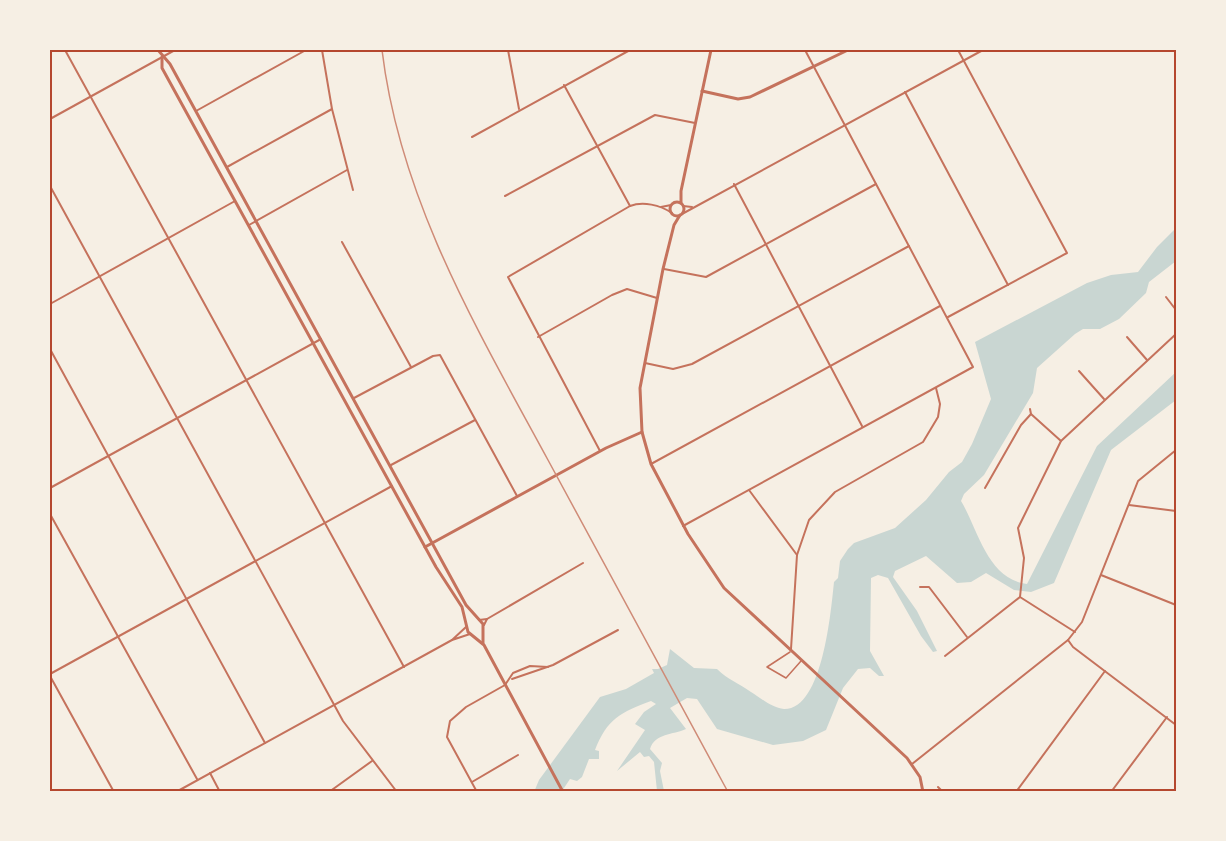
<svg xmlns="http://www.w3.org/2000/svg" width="1226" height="841" font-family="'Asap Condensed',sans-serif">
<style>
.water{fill:#c9d6d2}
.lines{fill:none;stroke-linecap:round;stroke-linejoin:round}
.service{stroke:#c5725c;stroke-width:1.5}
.minor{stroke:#c5725c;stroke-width:2}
.tertiary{stroke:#c5725c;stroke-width:3}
.rail{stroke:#cf8b77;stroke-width:1.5}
.neatline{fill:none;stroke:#b5482f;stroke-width:2}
</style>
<rect width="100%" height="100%" fill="#f6efe4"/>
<!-- water -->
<path class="water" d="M1176,228v33l-27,21 -3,11 -27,26 -19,10h-17l-8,5 -38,34 -4,25 -49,82 -20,19 -3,7c17,28 26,78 66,83l70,-138 79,-74v28l-65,50 -57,133 -23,9 -17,-2 -28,-17 -15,9 -14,1 -31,-27 -31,15 -2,6 24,34 20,40 -4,1 -12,-16 -33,-58 -10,-3 -7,3 -1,73 14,25h-5l-9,-8 -12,1 -15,19 -17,42 -23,11 -30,4 -56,-16 -20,-30 -10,-1 -17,10 16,21c-13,6 -31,4 -36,20l12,14 -2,8 4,20h-7l-3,-29 -5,-6 -5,1 -4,-5 -23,19 28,-41 -10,-6 9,-12 12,-8 -5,-3c-30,11 -44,18 -56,49l4,1v8h-10l-7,18 -5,4 -7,-2 -8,12 -28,1 5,-12 61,-83 26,-8 28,-16 -2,-4h6l9,-4 3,-16 24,19 23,1c11,11 22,14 34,23 10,6 21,16 33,17 39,1 47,-99 50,-127l4,-4 2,-17 8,-12 6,-6 41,-15 31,-28 23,-28 13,-10 10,-18 19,-45 -16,-57 112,-59 24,-8 27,-3 19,-25z"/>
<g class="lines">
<!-- service -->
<polyline class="service" points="790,652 767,667 786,678 801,661"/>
<!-- minor -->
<g class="minor">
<polyline points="65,50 404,667"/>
<polyline points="322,50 332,109 353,190"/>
<polyline points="508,50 519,109"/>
<polyline points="564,85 630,206"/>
<polyline points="905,92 1008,285"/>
<polyline points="196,111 306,50"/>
<polyline points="50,119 175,50"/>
<polyline points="472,137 630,50"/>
<polyline points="227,167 332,109"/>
<polyline points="734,184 862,426"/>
<polyline points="50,186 343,721 397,792"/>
<polyline points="505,196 655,115 695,123"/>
<polyline points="683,206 692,207"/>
<polyline points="661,207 671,205"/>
<polyline points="682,214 983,50"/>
<polyline points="249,225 347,170"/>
<polyline points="342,242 411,367"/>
<polyline points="664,269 706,277 876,184"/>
<polyline points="1166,297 1176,310"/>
<polyline points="50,304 235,201"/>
<polyline points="948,317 1067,253 958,50"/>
<polyline points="538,337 612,295 627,289 657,298"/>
<polyline points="1127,337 1147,360"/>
<polyline points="50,349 265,743"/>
<polyline points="645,363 673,369 692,364 909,246"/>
<polyline points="1079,371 1104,399"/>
<polyline points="354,398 433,356 440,355 517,496"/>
<polyline points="1030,409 1031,414 1061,441"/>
<path d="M600,451l-92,-174 122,-71c13,-5 30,-1 42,7"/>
<polyline points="651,464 940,306"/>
<polyline points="391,465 475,420"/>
<polyline points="50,488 321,339"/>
<polyline points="985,488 1021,425 1031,414"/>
<polyline points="749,490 797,555"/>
<polyline points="1129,505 1176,511"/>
<polyline points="50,514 197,779"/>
<polyline points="683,526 973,367 805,50"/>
<polyline points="1101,575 1176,605"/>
<polyline points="920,587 929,587 967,637"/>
<polyline points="1020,597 1024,558 1018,528 1061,441 1176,334"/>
<polyline points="1020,597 1075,632"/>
<polyline points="487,619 583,563"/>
<polyline points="479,620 487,619 484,625"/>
<polyline points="466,627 452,640 470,634"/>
<polyline points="1068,640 1073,647 1176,725"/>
<polyline points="791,649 797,555 809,520 835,492 923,442 938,417 940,404 936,388"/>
<polyline points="945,656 1020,597"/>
<polyline points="50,674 392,486"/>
<polyline points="50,676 114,792"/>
<polyline points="512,679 553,665 618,630"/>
<polyline points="912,764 1068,640 1082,622 1138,481 1176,450"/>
<polyline points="210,773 220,792"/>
<polyline points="472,782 518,755"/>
<polyline points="938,787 943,792"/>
<polyline points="176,792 452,640"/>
<polyline points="329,792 372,761"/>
<polyline points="477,792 447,737 450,721 466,707 505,685 513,673 530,666 548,667"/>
<polyline points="1016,792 1105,671"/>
<polyline points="1111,792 1167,717"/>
</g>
<!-- tertiary -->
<g class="tertiary">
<polyline points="158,50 170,64 466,605 483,624 483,643"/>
<polyline points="162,57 162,68 436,567 462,607 468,632 484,645 563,792"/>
<polyline points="702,91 738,99 750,97 848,50"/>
<circle cx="677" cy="209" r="7"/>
<polyline points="681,203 681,191 711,50"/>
<polyline points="680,215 674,225 663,269 640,388 642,432 651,464 688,534 724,588 907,758 920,777 923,792"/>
<polyline points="425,547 606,448 642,432"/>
</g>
<!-- rail -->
<path class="rail" d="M382,50c18,150 95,279 166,410 60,110 120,221 180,332"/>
</g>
<!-- border -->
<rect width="1226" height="841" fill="none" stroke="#f6efe4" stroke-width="102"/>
<rect x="51" y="51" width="1124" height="739" class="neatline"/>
</svg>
